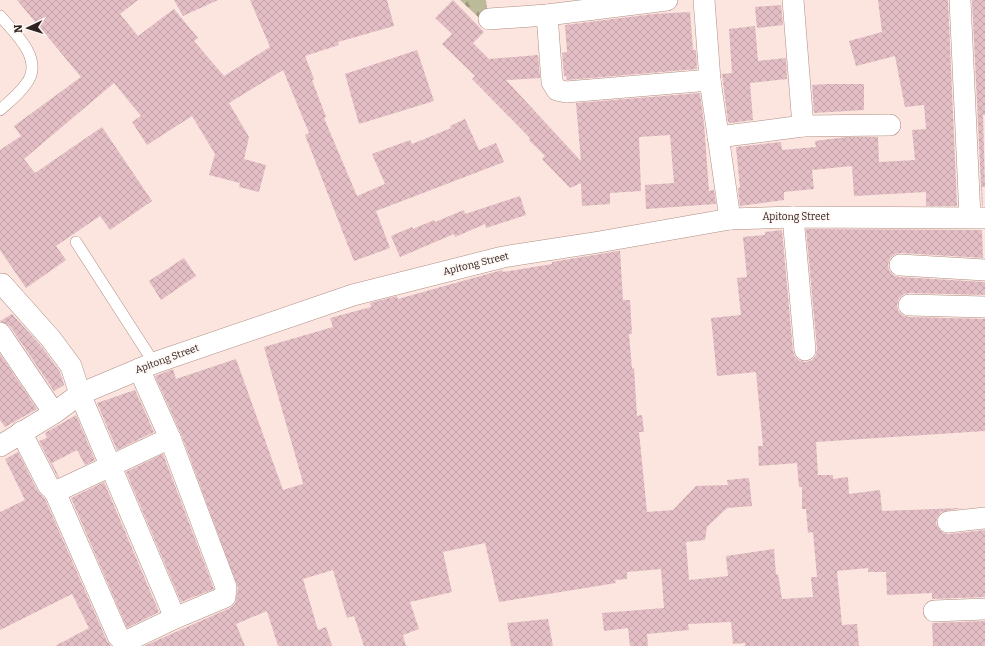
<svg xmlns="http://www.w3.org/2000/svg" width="985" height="646" font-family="Bitter,serif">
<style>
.forest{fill:url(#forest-firs)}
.building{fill:url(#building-cross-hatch)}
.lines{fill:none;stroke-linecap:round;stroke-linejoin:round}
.service-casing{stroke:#b08e83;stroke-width:12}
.minor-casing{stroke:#b08e83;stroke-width:22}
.service{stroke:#fff;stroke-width:11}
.minor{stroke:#fff;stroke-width:21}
.labels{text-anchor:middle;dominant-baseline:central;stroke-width:3;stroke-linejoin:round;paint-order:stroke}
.street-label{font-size:10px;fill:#30221e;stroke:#fdf6f3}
</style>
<defs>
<pattern id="forest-firs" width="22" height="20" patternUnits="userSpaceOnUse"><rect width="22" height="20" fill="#bcba99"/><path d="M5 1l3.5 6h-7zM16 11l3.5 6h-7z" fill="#99977c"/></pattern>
<pattern id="building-cross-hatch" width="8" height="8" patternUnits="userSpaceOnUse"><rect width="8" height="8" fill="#e3bec5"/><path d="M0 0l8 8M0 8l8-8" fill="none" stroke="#c3a3a9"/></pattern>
</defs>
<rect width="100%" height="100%" fill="#fbe5de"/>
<!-- forest -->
<polygon class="forest" points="460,0 486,0 489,27"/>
<!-- building -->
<g class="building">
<polygon points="17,0 138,0 120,14 138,36 174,9 198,38 194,41 224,76 270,47 250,0 387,0 394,26 338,42 339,45 305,56 314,79 312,80 326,117 324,118 357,196 385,184 372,154 410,140 412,144 451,128 450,126 465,119 479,150 496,143 504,162 376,211 390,248 354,261 305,135 309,133 283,70 229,103 249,137 244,159 266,165 259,192 239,187 240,183 209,175 215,154 192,116 147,145 132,122 141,116 114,83 24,159 35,173 102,127 152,201 110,230 100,216 56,246 66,260 26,288 0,250 0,150 21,136 14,126 81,77"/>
<polygon points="174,0 218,0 183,16"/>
<polygon points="453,0 484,32 473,43 489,59 538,55 540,78 506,80 581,161 576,103 700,93 704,124 709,191 714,190 716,204 646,209 645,185 674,183 670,135 639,137 641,191 610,193 610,204 582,206 581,183 570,188 542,159 545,156 529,140 530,138 472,79 475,76 442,44 452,34 435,18"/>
<polygon points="878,0 948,0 957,206 926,206 926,192 854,196 852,166 812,170 814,189 784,192 784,200 740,206 738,188 740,188 736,147 781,142 782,150 816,147 815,141 847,137 878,137 879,162 915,160 912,130 926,129 924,105 905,107 895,56 856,66 849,41 882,32"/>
<polygon points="972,0 985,0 985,115 983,115 985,187 982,187 983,206 982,206"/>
<polygon points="781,5 783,25 757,28 755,7"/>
<polygon points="690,12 693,50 696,50 697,69 567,80 566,76 564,76 562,53 567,52 565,25 653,14"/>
<polygon points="755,26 758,61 786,58 787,79 750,83 753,120 731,123 728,122 722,74 732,73 729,29"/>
<polygon points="417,50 434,101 359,124 345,74"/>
<polygon points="828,84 864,84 864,110 814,113 812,85"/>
<polygon points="520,196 526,215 486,228 485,224 455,237 454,234 400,257 391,236 412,227 413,229 434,220 435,222 464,210 465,214"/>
<polygon points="806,229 982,230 983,258 901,253 895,254 890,258 888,265 889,270 893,275 899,277 985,282 985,295 909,293 904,294 899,298 897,305 898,310 902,315 909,317 985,319 985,431 816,442 818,475 833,475 833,479 848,477 849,494 880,490 882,511 962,508 941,512 937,518 936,524 939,529 944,533 949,534 985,530 985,597 932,599 932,593 887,595 886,572 868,572 868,568 837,571 842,625 857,624 859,646 745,646 745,643 733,644 731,622 688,624 689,630 647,634 648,646 630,646 628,628 604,631 602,613 664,608 661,569 627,572 627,579 615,580 616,583 499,602 485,543 443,552 452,592 410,602 419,629 403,635 406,646 364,646 354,616 347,618 333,570 303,579 318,630 326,627 332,646 278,646 267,611 236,624 245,646 144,646 230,608 235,604 238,588 181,434 155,376 173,369 176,379 236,359 283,490 303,484 302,479 264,347 333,327 330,318 371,307 370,303 397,296 398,299 502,270 503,272 552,264 552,262 618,251 620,251 623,300 630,300 632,334 629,334 632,369 634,368 637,416 642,415 644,432 639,432 647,512 673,510 696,486 728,485 727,480 749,478 752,506 727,508 707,527 705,540 686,542 689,580 728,576 726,556 774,549 776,575 778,574 782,599 813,597 811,577 817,577 813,532 808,533 806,509 802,509 802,487 799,487 797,463 759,466 758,446 763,446 756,372 717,376 711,318 741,315 737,278 747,277 743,237 765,235 765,232 782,230 793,351 795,357 800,361 806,362 812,360 816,355 817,349"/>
<polygon points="184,258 196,276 161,300 149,281"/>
<polygon points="12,314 42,347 60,372 64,385 54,391 10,326 0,321"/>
<polygon points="0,354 37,409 5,427 0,420"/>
<polygon points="135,390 154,432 117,450 97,403"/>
<polygon points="76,415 95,460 85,465 77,450 52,463 59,477 58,478 39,441 47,438 45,433"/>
<polygon points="18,452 37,490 45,499 107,641 111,646 55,646 89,628 72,594 0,630 0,512 25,500 5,459"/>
<polygon points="163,454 214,589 181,602 126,472"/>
<polygon points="104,482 159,612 127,628 71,498"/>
<polygon points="548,619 553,646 511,646 507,623"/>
<polygon points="985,621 985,646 933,646 932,623"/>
</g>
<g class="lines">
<defs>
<g id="service">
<path d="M0,16c15,17 45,44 26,68 -7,10 -17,18 -26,26"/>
<polyline points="76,242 154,363"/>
</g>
<g id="minor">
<polyline points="704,0 710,80 730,219"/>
<polyline points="793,0 803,126"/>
<polyline points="960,0 970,217"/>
<polyline points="547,15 552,82 557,90 566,92 710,80"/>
<polyline points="489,19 547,15 667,0"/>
<polyline points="718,137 803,126 890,125"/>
<polyline points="793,217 805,350"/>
<polyline points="900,265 985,270"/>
<polyline points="2,284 51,339 71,366 80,394 175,618"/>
<polyline points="909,305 985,307"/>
<polyline points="0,333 54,413"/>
<polyline points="21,432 48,485 55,492 118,636 122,640 127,641 175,618 225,597 226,587 170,438 139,369"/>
<polyline points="0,446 54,413 80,394 154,363 353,295 503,257 599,242 730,219 793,217 985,218"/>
<polyline points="55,492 170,438"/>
<polyline points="948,522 985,518"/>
<polyline points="934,611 985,609"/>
</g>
</defs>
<!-- service casing -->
<use href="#service" class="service-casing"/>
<!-- minor casing -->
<use href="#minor" class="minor-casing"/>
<!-- service -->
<use href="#service" class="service"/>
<!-- minor -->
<use href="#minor" class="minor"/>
</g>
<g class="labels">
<!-- street labels -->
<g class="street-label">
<text x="796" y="217">Apitong Street</text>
<text transform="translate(476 264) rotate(-14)">Apitong Street</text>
<text transform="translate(167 359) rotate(-20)">Apitong Street</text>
</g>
</g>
<!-- north arrow -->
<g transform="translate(28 28) rotate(266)" stroke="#fdf6f3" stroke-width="3" paint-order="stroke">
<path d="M0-3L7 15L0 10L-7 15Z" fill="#30221e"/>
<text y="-6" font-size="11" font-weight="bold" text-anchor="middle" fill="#30221e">N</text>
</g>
</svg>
